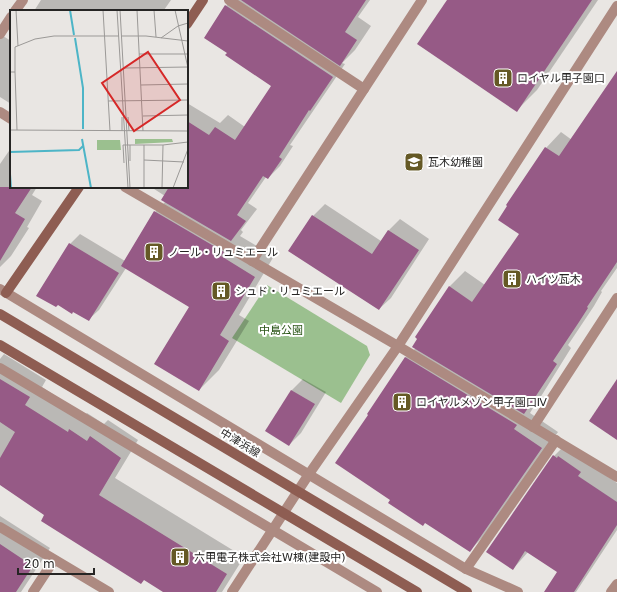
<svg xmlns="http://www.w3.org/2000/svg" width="617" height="592" font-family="'DejaVu Sans','Noto Sans JP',sans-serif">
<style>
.green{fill:#9bc08f}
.shadow{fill:#0003}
.building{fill:#965a86}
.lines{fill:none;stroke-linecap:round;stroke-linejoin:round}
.lane{stroke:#ad8a81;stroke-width:10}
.street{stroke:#ad8a81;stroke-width:10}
.secondary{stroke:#8e5d52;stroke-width:10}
.secondary-bridge{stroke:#8e5d52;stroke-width:10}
.labels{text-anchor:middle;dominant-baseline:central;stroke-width:4;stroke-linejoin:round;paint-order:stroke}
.poi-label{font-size:11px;fill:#262524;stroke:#fff;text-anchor:start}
.park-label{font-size:11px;fill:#2b5618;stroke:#fff}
.street-label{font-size:11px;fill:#262524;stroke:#fff}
.inset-river{fill:none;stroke:#4db5c7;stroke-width:2}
.inset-road{fill:none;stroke:#9b9997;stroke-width:1}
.view{fill:#d62828;fill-opacity:0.15;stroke:#d62828;stroke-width:2}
.inset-edge{fill:none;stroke:#262524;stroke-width:2}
</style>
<rect width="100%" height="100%" fill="#e9e6e3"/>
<!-- green -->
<polygon class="green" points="267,285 367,346 370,355 341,403 232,338"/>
<!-- shadow -->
<g class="shadow">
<polygon points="41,0 171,0 164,10 166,11 34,11"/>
<polygon points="232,0 370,0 358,17 371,26 355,50 342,63 345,64 290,145 293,146 280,166 268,178 266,177 248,203 257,209 241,230 243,232 240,236 274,256 239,315 249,321 219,370 199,390 190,307 126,268 99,310 88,320 73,311 70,244 80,234 125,261 155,212 165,202 165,196 151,187 187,187 187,103 220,123 228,115 245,127 272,86 228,52 226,6"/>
<polygon points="448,0 598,0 537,90 517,110"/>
<polygon points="0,34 11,41 11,104 0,97"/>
<polygon points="617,73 617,268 601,291 602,292 594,306 568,345 571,348 540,398 530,407 533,408 530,413 558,432 486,534 470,550 391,500 370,414 405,358 416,348 418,338 417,337 450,286 465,271 485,285 520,234 507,205 546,148 561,132 572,140"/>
<polygon points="11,148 11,187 37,187 32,195 42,201 27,227 29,228 11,256 0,267 0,164"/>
<polygon points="325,204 381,241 388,231 400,219 429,239 391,298 379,309 290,251 313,216"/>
<polygon points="4,354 46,380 42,387 85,415 87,413 104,424 108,420 138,440 115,478 244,557 222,592 165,592 0,484 0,359"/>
<polygon points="303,379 326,392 301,433 289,445 267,431 292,390"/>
<polygon points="566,444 589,464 617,483 617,530 576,592 552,592 558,572 528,552 513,569 554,456"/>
<polygon points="0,516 50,548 21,592 0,592"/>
</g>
<!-- building -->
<g class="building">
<polygon points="241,0 366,0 345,32 357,40 340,66"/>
<polygon points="447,0 592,0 517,112 417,44"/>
<polygon points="225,5 333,77 310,111 309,110 279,157 282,159 268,179 263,176 237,215 246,221 231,241 161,200 169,187 187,187 187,121 209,135 215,127 235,140 271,86 225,55 227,53 204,38"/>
<polygon points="617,71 617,262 587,307 588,308 579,322 553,361 557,364 524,414 412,347 417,339 415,337 449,286 472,302 519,234 498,220 507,206 506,205 545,147 559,156"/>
<polygon points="0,187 32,187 15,213 25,219 0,261"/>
<polygon points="154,211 224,252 221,256 255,277 220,335 229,341 199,391 154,364 189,307 121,266"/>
<polygon points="312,215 372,254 388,230 419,250 379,310 288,251"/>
<polygon points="69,243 119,273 89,321 73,312 72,314 58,305 56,307 36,296"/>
<polygon points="405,357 517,425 514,429 542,448 470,552 425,523 423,526 388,503 390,500 335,463 368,415 367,414"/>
<polygon points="0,379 30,397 25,405 68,432 69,429 87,441 90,436 121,458 99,495 227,574 216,592 163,592 144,580 141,584 41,521 44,515 0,485 0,458 15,432 0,422"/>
<polygon points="617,379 617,440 589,421"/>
<polygon points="291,390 315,404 289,446 265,431"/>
<polygon points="553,455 557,458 558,456 581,472 578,476 617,502 617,525 574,592 544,592 557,572 525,551 513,570 486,552"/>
<polygon points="0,544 33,566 16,592 0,592"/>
</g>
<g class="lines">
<!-- lane -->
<g class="lane">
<polyline points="229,0 364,89"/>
<polyline points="466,569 556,440"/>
<polyline points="33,592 54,560"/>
</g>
<!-- street -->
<g class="street">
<polyline points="15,11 23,0"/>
<polyline points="0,34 11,17"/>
<polyline points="0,112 11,119"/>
<polyline points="125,187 398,346 617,477"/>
<polyline points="252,261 422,0"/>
<polyline points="0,289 466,569 518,592"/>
<polyline points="0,368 377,592"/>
<polyline points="533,427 617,298"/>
<polyline points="0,527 109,592"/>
<polyline points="232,592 309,474 398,346 617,6"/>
<polyline points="611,592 617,584"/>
</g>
<!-- secondary -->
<g class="secondary">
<polyline points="187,24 203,0"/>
<polyline points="6,293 79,187"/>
</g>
<!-- secondary-bridge -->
<g class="secondary-bridge">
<polyline points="0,314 467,592"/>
<polyline points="0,345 417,592"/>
</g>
</g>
<!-- icons -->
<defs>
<symbol id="building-square" viewBox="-11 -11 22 22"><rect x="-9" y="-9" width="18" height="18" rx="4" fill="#655925" stroke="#fff"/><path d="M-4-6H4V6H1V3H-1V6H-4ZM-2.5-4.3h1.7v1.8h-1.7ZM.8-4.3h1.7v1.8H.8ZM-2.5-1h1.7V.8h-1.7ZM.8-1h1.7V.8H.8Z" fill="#fff"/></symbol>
<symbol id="school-square" viewBox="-11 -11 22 22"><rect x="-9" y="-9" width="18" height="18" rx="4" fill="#655925" stroke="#fff"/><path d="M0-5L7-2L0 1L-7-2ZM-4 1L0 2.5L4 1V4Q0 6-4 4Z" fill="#fff"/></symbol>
</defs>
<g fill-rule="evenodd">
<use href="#building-square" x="492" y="67" width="22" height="22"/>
<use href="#school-square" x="403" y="151" width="22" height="22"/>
<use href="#building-square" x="143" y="241" width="22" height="22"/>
<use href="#building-square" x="501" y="268" width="22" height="22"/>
<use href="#building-square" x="210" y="280" width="22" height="22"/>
<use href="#building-square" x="391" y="391" width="22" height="22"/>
<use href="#building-square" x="169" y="546" width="22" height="22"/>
</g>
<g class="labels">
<!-- poi labels -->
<g class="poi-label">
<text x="517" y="78">ロイヤル甲子園口</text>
<text x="428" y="162">瓦木幼稚園</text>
<text x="168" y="252">ノール・リュミエール</text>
<text x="526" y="279">ハイツ瓦木</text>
<text x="235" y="291">シュド・リュミエール</text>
<text x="416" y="402">ロイヤルメゾン甲子園口Ⅳ</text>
<text x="194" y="557">六甲電子株式会社W棟(建設中)</text>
</g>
<!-- park labels -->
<g class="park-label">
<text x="281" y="330">中島公園</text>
</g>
<!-- street labels -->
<g class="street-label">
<text transform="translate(240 443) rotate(31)">中津浜線</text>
</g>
</g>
<!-- overview -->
<g transform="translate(10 10)">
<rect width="178" height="178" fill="#e9e6e3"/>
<path d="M125,129h37l1,3 -38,2zM87,130h23l1,10h-24z" fill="#9bc08f"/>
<path class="inset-river" d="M60,0l4,25M65,28l8,50v41M72,129l9,49M0,142l69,-2 4,-4M0,164l1,14"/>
<path class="inset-road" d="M6,0l2,36M93,0l7,121M107,0l11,178M110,0l10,178M127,0l6,121M144,0l2,27M165,0l13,58M112,26h24l42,5M151,28l17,-12 10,-3M129,44h49M115,58l63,-1M0,62h5v-25l20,-8 19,-3h65M5,62l2,58M131,75l47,-1M98,91l80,-1M133,106l45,-1M118,107l1,14M0,120l178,1M112,121v-14M120,135v16M134,135v43M134,150l40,2M114,153l-1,-18h40l25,-3M152,178l1,-43M163,178l15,-39"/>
<path class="view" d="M138,42l32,48 -46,31 -32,-48z"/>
<rect width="178" height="178" class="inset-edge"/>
</g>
<!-- scale -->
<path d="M18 568v6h76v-6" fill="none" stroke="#262524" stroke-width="2"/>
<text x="24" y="568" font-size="12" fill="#262524" stroke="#ffffff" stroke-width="3" paint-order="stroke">20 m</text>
</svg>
